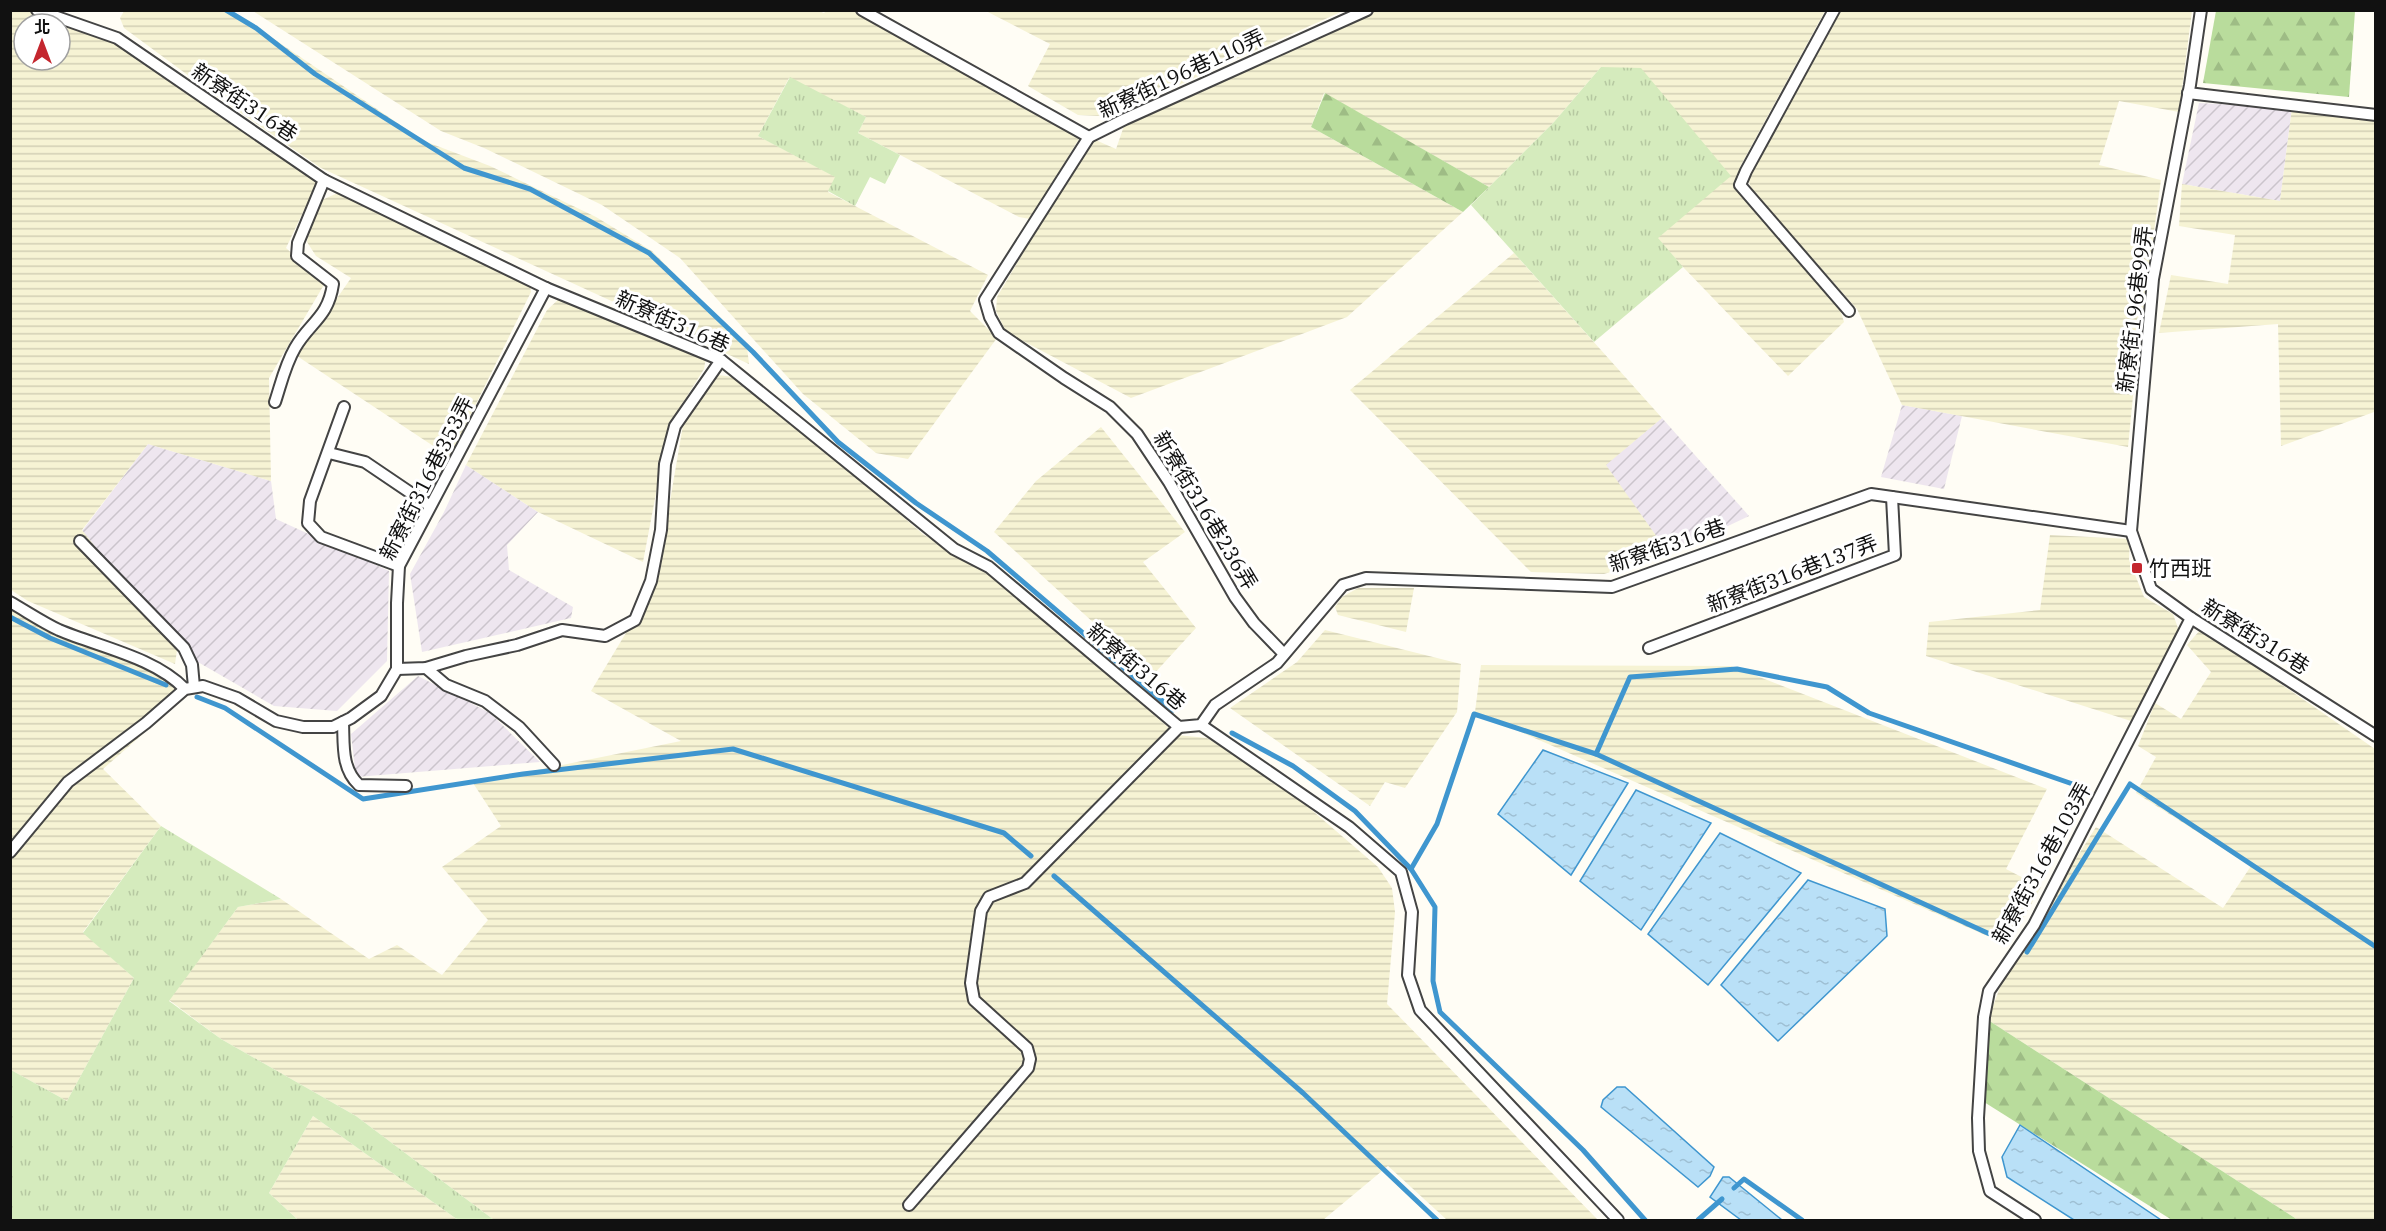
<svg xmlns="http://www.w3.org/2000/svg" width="2386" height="1231" font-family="'IBM Plex Serif','Noto Sans TC',serif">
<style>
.industrial{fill:url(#industrial-furrows)}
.farmland{fill:url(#farmland-rules);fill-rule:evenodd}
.grass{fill:url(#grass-tufts)}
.forest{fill:url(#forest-firs)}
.water{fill:url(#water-ripples);stroke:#3f96cf;stroke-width:1.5}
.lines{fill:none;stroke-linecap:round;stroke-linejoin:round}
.stream{stroke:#3f96cf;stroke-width:5}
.service-casing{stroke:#444;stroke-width:14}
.service{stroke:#fff;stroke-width:10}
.poi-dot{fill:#c4262e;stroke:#fff;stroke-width:2}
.labels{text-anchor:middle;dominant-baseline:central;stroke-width:6;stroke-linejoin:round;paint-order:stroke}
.street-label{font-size:21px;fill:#111;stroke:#fff}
.poi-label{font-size:21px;fill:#111;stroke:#fff;text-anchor:start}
</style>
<defs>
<pattern id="industrial-furrows" width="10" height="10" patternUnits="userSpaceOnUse" patternTransform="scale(1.5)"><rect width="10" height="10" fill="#eee6ef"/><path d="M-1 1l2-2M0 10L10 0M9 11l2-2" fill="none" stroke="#cbc4cc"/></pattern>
<pattern id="farmland-rules" width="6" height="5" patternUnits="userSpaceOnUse" patternTransform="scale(1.5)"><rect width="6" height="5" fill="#f6f3d4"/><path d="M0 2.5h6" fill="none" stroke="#d2cfb5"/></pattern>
<pattern id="grass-tufts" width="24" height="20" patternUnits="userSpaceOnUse" patternTransform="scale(1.5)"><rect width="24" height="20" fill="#d5ebbd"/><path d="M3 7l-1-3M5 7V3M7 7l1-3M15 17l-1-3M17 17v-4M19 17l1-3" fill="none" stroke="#b6c8a1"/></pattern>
<pattern id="forest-firs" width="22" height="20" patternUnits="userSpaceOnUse" patternTransform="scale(1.5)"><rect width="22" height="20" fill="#b9dc9c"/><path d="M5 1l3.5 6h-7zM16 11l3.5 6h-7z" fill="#9ebc85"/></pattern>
<pattern id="water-ripples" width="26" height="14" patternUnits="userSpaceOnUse" patternTransform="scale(1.5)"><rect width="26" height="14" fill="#b9e0f7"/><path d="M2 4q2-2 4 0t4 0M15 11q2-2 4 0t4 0" fill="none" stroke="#9ebfd3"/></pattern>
</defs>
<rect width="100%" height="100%" fill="#fffdf5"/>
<!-- industrial -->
<g class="industrial">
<polygon points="2199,103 2292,108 2280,201 2182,184"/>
<polygon points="1902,405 1962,416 1944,489 1881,477"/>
<polygon points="1662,418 1749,516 1669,554 1605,465"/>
<polygon points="148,444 271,481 276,519 389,571 387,661 337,711 274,706 177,650 82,531"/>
<polygon points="466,465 538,512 507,545 509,570 573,607 571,618 422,652 410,574 444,512"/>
<polygon points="418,676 490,713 540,762 356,777 351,734"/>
</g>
<!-- farmland -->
<g class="farmland">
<polygon points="816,10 824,13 826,11 867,11 1072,123 1079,139 1030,219 1019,217 858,133 866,117 789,78 758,136 836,177 828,192 988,275 970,311 997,338 908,459 876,453 803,394 680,258 602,205 484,148 441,131 253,11"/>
<path d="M10,11h24l77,26 208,142 -33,69 39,35 -56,95 2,103 -123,-37 -66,86 95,120 -2,14 -147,-63 -17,-11zM24,24h36v36h-36z"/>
<polygon points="124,11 230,11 249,22 424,141 490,166 596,217 652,251 747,347 749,364 321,168 212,93 124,28 120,18"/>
<polygon points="986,11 986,10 1343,11 1174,87 1098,116 1078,115 1028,86 1050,44"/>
<polygon points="1355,11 1825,11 1740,167 1738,185 1839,306 1844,322 1788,376 1683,267 1657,238 1601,67 1554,122 1489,187 1324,93 1311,127 1463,212 1347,317 1131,398 1006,332 996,311 997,297 1091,138 1116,149 1125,123"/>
<polygon points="1841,11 2192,11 2179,112 2119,101 2099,165 2161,180 2137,356 2128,447 1902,405 1857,309 1751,189 1747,174"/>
<polygon points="2292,108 2375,117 2375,414 2374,412 2281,446 2278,324 2159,333 2171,275 2228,284 2235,235 2179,226 2182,184 2280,201"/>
<polygon points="340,192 529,276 531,292 450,457 297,356 351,278 316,256 307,242 312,217 324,199"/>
<polygon points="1514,253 1662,418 1606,465 1669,554 1604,574 1531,572 1350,390"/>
<polygon points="561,297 706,357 704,369 669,425 643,562 538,512 466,465 547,310"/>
<polygon points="718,375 742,378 924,535 986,569 1177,735 1207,738 1286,788 1378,867 1392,888 1395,912 1387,1004 1598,1220 1447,1220 1388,1166 1323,1220 494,1220 356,1116 221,1039 169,1000 238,907 281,899 369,959 397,945 442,975 488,920 442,867 501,826 473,783 681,741 591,691 656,583 683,425"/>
<polygon points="1101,427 1185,532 1143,562 1196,628 1152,676 994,532 1036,481"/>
<polygon points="2050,535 2130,539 2129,560 2144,597 2173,614 2179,631 2131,721 1926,656 1929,622 2040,610"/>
<polygon points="1358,588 1414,588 1406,632 1338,615 1335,607 1342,597"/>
<polygon points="10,602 182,677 175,706 103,769 161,826 83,932 134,978 67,1101 11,1070"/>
<polygon points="2201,629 2375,749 2375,1220 2298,1220 1988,1020 2007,968 2096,827 2223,908 2251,866 2136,793 2156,757 2138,746 2155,703 2181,719 2211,672 2187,645"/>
<polygon points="1325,630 1461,664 1457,712 1405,788 1385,782 1370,806 1230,708 1297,662"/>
<polygon points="1481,665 1731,666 2047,789 2006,869 2041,887 2008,945 1475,712"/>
<polygon points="313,1116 458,1220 298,1220 269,1193"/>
</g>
<!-- grass -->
<g class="grass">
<polygon points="1601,67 1641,68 1731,176 1658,238 1683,267 1594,342 1471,205 1554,122"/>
<polygon points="790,77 866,117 858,133 900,155 885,184 870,177 855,206 828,191 835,177 758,136"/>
<polygon points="161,826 281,899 238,907 169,1001 221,1039 356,1116 494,1220 458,1220 313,1116 269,1193 298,1220 11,1220 11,1070 67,1101 134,978 83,933"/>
</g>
<!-- forest -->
<g class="forest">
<polygon points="2216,11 2355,11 2349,97 2203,83"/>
<polygon points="1325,93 1489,187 1463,212 1311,127"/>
<polygon points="1988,1020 2298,1220 2172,1220 1984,1102"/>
</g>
<!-- water -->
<g class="water">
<polygon points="1543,750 1628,783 1571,875 1498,814"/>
<polygon points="1636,790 1711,823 1641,930 1580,881"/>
<polygon points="1720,833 1801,873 1708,985 1648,934"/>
<polygon points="1808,880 1885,909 1887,936 1778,1041 1721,985"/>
<polygon points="1617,1087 1625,1087 1714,1167 1710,1176 1698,1187 1601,1107 1603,1100"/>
<polygon points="2020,1125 2161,1220 2074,1220 2007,1177 2002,1157"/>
<polygon points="1723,1177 1729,1177 1782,1220 1741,1220 1710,1197"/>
</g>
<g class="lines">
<!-- stream -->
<g class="stream">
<polyline points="226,10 256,28 315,74 464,168 530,189 649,253 753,352 838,442 916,503 987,551 1173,710"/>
<polyline points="10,617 50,638 166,685"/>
<polyline points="197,697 225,708 363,799 523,774 733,749 1004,833 1031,856"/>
<polyline points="1232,733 1293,766 1355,811 1411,869 1435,907 1433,981 1440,1012 1583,1150 1645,1220"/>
<polyline points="1596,754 2005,941"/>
<polyline points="1411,869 1437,824 1474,714 1596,754 1630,677 1737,669 1827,687 1869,713 2087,789"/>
<polyline points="1054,876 1303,1093 1437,1220"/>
<polyline points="2027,952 2130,784 2376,947"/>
<polyline points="1734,1188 1744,1179 1802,1220"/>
<polyline points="1698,1220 1722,1199"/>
</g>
<defs>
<g id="service">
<polyline points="37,10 117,38 324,180 546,288 721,360 954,549 989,567 1179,727 1201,725 1215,705 1277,663 1343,585 1366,578 1612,587 1871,494 2131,531"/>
<polyline points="862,10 1089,137"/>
<polyline points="1834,10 1746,171 1740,185 1849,311"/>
<polyline points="2201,10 2190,85 2153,279 2131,531 2151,589 2191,618 2376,736"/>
<polyline points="2188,93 2376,115"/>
<path d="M275,402c6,-18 10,-37 20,-54 15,-26 33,-30 38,-64l-36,-28 1,-13 26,-63"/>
<polyline points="344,407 310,501 308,523 321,537 399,566"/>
<polyline points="329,453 365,462 430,506"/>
<polyline points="80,541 184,648 192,665 194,687"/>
<path d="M10,602c16,9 32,20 49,28 40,17 95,27 126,59"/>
<polyline points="1649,648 1895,555 1892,497"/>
<polyline points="1284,654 1254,623 1235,597 1169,482 1137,434 1110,407 1064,378 999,333 990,317 985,300 1089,137 1125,119 1367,10"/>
<polyline points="426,668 446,685 485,701 519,727 554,765"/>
<polyline points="397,669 426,668 466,656 517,645 562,630 605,636 635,620 651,581 661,530 665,464 675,426 721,360"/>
<path d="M343,722c1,23 -2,46 16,63l47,1"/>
<polyline points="1201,725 1349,827 1401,872 1412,912 1408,975 1420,1010 1618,1220"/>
<polyline points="10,852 68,782 146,723 185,689 203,686 237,698 276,721 303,727 333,727 351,718 381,696 397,669 397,603 399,566 546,288"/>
<polyline points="909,1205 1028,1068 1030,1059 1027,1048 974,1000 971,983 981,911 989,897 1025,883 1179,727"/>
<polyline points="2035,1220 1990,1191 1979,1151 1978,1118 1984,1017 1989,991 2034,925 2191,618"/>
</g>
</defs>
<!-- service casing -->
<use href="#service" class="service-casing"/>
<!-- service -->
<use href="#service" class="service"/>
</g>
<!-- markers -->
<rect class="poi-dot" x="2131" y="562" width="12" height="12" rx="3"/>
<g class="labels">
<!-- street labels -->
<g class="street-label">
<text transform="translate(1181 73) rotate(-25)">新寮街196巷110弄</text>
<text transform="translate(245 102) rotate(34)">新寮街316巷</text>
<text transform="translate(2134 309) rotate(-83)">新寮街196巷99弄</text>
<text transform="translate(673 321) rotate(24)">新寮街316巷</text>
<text transform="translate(426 478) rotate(-63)">新寮街316巷353弄</text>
<text transform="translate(1206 510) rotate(59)">新寮街316巷236弄</text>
<text transform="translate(1667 545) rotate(-19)">新寮街316巷</text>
<text transform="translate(1792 573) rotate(-21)">新寮街316巷137弄</text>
<text transform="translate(2256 636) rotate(32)">新寮街316巷</text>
<text transform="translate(1137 666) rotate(40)">新寮街316巷</text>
<text transform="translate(2041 863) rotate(-61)">新寮街316巷103弄</text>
</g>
<!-- poi labels -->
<g class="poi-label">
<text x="2149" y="568">竹西班</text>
</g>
</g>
<!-- border -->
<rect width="2386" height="1231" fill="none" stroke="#111111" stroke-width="24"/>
<!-- north arrow -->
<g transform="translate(42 42)"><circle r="28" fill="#ffffff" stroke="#a0a0a0" stroke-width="1.5"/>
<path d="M0-4.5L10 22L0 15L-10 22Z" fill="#c4262e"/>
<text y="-9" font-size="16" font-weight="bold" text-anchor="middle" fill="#111111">北</text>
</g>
</svg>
